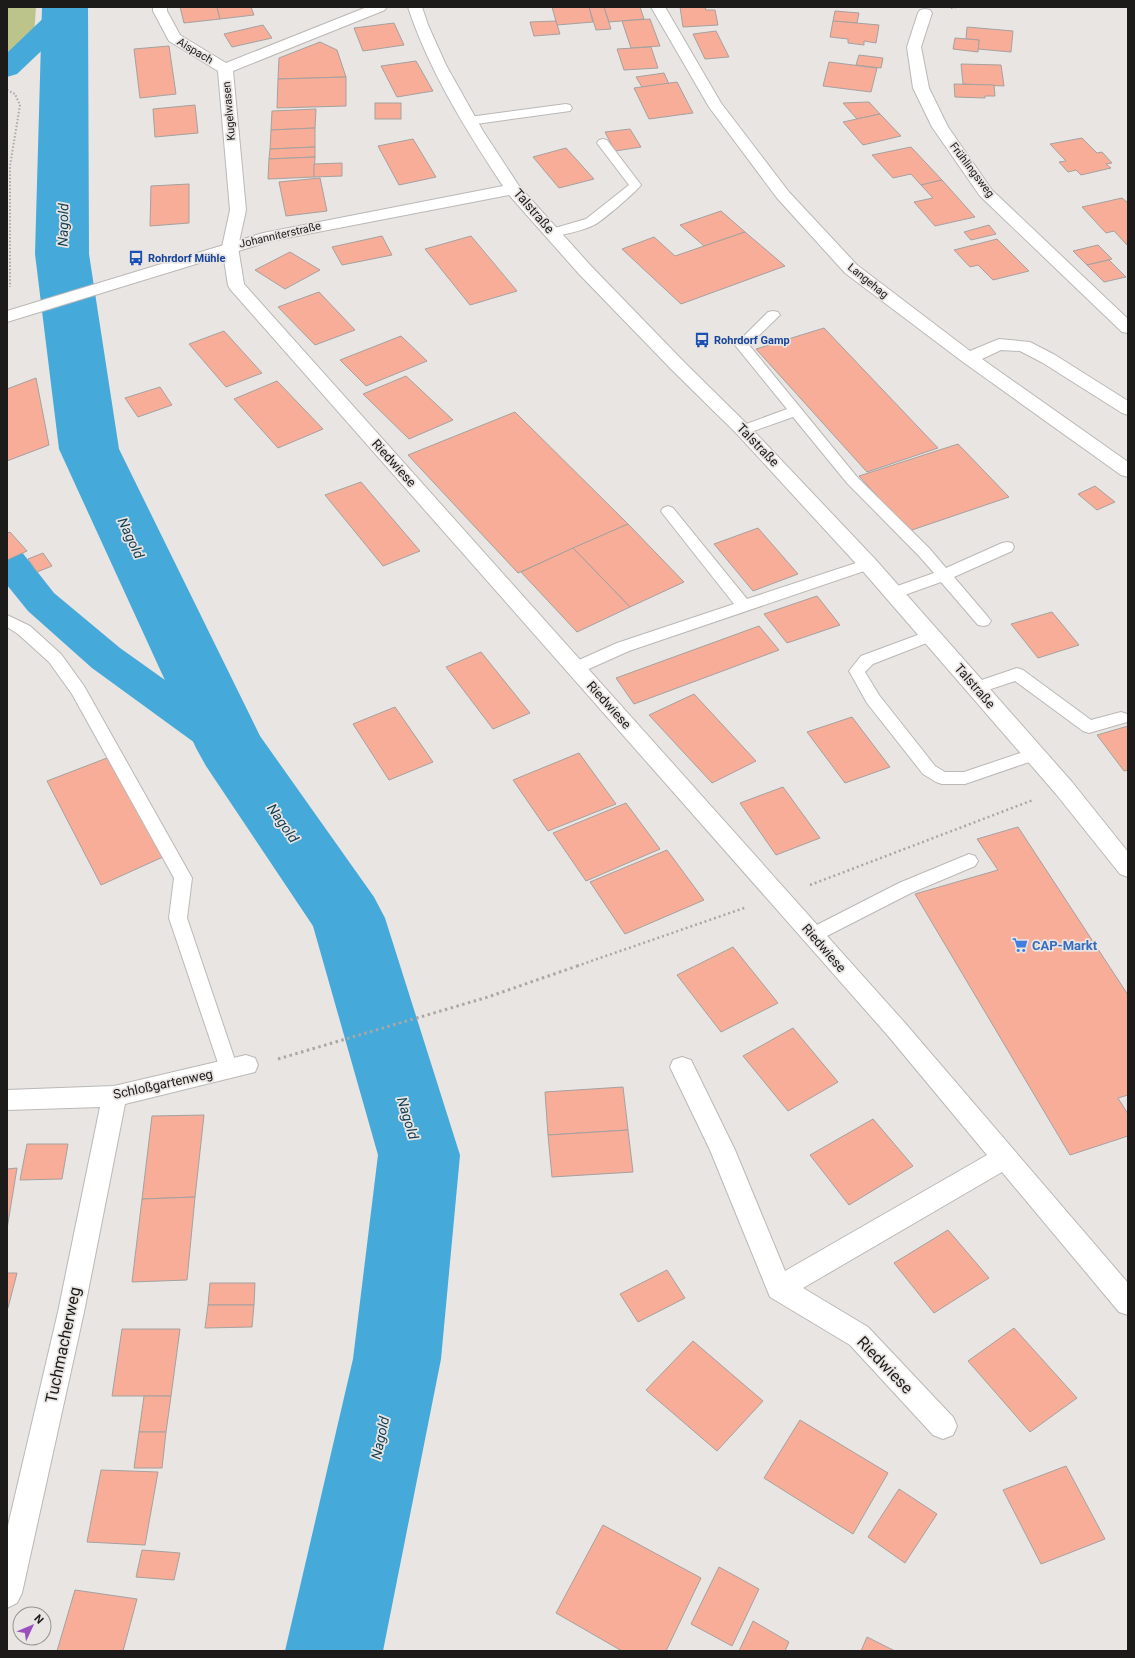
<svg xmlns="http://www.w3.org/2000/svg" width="1135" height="1658" font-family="Roboto,sans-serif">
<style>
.green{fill:#bcc48c}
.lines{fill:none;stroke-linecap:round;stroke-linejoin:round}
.canal{fill:#45a9d9;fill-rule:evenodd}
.river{fill:#45a9d9;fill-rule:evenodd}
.building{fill:#f7ad98;stroke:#a5a1a0}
.lane-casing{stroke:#bbb8b6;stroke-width:2}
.street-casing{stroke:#bbb8b6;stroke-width:2}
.secondary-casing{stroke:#bbb8b6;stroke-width:2}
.path-far2{stroke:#aaa7a5;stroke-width:2;stroke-dasharray:1.5 2;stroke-linecap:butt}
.path-far1{stroke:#aaa7a5;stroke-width:2.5;stroke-dasharray:2 3;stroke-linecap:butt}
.path{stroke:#aaa7a5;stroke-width:3;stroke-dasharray:2.5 3.5;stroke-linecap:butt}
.lane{fill:#fff;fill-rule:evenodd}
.street{fill:#fff;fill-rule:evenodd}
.secondary{fill:#fff;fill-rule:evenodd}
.labels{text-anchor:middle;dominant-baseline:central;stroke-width:3.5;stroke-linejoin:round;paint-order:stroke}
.far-street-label{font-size:11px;fill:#1c1b1a;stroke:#e8e5e2}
.far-transit-label{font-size:11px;font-weight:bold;fill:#164399;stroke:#e8e5e2;text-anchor:start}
.street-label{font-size:13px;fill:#1c1b1a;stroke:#e8e5e2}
.shop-label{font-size:13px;font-weight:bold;fill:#366cbe;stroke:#e8e5e2;text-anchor:start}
.water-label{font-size:14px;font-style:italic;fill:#143e53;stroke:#e8e5e2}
.near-street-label{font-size:16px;fill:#1c1b1a;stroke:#e8e5e2}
</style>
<rect width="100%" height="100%" fill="#e8e5e2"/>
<!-- green -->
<polygon class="green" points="7,7 36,7 34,36 7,61"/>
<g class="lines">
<!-- canal -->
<g class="canal">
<polygon points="55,7 75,7 79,13 75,19 17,74 7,77 7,53"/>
<polygon points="7,548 21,551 54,593 120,648 245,737 251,748 245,759 231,763 217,759 92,668 28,611 7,585"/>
</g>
<!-- river -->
<polygon class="river" points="42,7 88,7 89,254 119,449 260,736 374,897 385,918 460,1155 441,1359 383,1651 285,1651 353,1359 378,1155 313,926 206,766 196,748 59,449 35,254"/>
</g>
<!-- building -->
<g class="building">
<polygon points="180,7 217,7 220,19 184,23"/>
<polygon points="217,7 251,7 254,15 220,19"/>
<polygon points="552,7 589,7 593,22 557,25"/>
<polygon points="589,7 604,7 611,29 596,30"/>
<polygon points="604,7 640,7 644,19 609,22"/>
<polygon points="680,7 705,7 706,10 715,10 718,25 683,27"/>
<polygon points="835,11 859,13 857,23 833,21"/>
<polygon points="650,19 660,46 631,48 622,21"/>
<polygon points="556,21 560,34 534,36 530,22"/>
<polygon points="833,21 879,25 876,43 864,41 864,45 848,43 848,39 830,37"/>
<polygon points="394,23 404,45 363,51 354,28"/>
<polygon points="263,25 272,38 232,47 224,34"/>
<polygon points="967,27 1013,31 1011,52 978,49 979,40 966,39"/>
<polygon points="716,31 729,57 705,59 693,34"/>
<polygon points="955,38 979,40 978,52 953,49"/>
<polygon points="320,42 337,50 346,77 278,79 279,58"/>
<polygon points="169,46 176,94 140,98 134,49"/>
<polygon points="651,47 658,68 624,70 617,49"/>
<polygon points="859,55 883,58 881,68 856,65"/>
<polygon points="416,61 433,91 397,97 381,66"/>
<polygon points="829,62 877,68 871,92 823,86"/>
<polygon points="961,64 1001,65 1004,86 963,84"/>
<polygon points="664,73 669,84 642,87 636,77"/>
<polygon points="346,77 346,106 277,108 278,79"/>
<polygon points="677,82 693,113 649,119 634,88"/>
<polygon points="954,84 994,85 995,96 985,96 985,98 955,97"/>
<polygon points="869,102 880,114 857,119 843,103"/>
<rect x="375" y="103" width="26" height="16"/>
<polygon points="195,105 198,133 155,137 153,109"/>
<polygon points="316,109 315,128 271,130 272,111"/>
<polygon points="880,114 901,136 863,145 843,122"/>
<polygon points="315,128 315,147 270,149 271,130"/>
<polygon points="630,129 641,147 615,151 605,132"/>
<polygon points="1082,138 1097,153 1102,152 1112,163 1106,164 1111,168 1081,175 1076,170 1068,172 1059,162 1066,161 1050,144"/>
<polygon points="413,139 436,177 399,185 378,146"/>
<polygon points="315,147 315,157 269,159 270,149"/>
<polygon points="911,147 942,180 921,185 911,174 893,178 872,155"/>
<polygon points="566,148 594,179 559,188 533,157"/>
<polygon points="315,157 314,177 268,179 269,159"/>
<polygon points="342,163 342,176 314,177 314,164"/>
<polygon points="320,178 327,211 286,216 279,182"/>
<polygon points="942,180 975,217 935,226 914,202 933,198 921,185"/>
<polygon points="189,184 189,223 150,226 151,186"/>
<polygon points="1122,198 1128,203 1128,246 1114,231 1106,233 1082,207"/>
<polygon points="721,211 745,232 704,246 680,225"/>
<polygon points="989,225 996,234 971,240 964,232"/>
<polygon points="745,232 785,266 681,304 622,249 654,237 675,256"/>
<polygon points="382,236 392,255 342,265 332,247"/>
<polygon points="471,236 517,291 470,305 425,249"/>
<polygon points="997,239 1029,271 993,280 978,265 970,267 954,250"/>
<polygon points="1098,245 1112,259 1087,265 1073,251"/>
<polygon points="290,252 320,270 285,289 255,270"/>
<polygon points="1109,260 1126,277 1104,282 1087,265"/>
<polygon points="319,292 355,330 315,345 278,307"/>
<polygon points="824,328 938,448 867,472 756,349"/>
<polygon points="224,331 262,373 226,387 189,344"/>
<polygon points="401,336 427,361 366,386 340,360"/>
<polygon points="406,376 453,420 409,439 363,394"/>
<polygon points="36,378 49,445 7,461 7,389"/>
<polygon points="277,381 323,429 278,448 234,399"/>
<polygon points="160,387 172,405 138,417 125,398"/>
<polygon points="515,412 628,524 518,573 408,455"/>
<polygon points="958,444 1009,497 909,531 859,476"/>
<polygon points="361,482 420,551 383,566 325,495"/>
<polygon points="1095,486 1115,502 1097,510 1078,494"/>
<polygon points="628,524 684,582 630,607 573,548"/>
<polygon points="758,528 798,574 753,591 714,544"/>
<polygon points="10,532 27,551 7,560 7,533"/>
<polygon points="573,548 630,607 577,632 521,572"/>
<polygon points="43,553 52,566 37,572 28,559"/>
<polygon points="817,596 840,625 787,643 764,614"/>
<polygon points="1052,612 1079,645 1038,658 1011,624"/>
<polygon points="759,626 779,650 634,704 616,678"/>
<polygon points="481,652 530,713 493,729 446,667"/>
<polygon points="694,694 756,761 712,783 649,715"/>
<polygon points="395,707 433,762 389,780 353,724"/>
<polygon points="852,717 890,767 845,783 807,732"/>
<polygon points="1128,726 1128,770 1124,771 1097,735"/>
<polygon points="579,753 616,804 548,831 513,780"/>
<polygon points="107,758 165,856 101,885 47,781"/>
<polygon points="783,787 820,838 776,855 740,803"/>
<polygon points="626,803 660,849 586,881 553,833"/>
<polygon points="1018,827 1128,995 1128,1095 1118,1098 1128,1114 1128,1136 1070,1155 915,894 998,870 977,839"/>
<polygon points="667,850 704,900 625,934 590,882"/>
<polygon points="733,947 778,1003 721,1032 677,975"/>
<polygon points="793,1028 838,1082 788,1111 743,1056"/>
<polygon points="623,1087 628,1130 548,1135 545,1092"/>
<polygon points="204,1115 195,1197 142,1199 152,1116"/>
<polygon points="873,1119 913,1166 849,1205 810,1155"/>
<polygon points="628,1130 633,1172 552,1177 548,1135"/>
<polygon points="27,1144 68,1144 62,1179 20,1180"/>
<polygon points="17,1168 7,1229 7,1169"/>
<polygon points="195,1197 187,1280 132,1282 142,1199"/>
<polygon points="948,1230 989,1278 934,1313 894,1263"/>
<polygon points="667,1270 685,1298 638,1322 620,1294"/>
<polygon points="7,1273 17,1273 8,1308 7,1308"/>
<polygon points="210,1283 255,1283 254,1305 208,1305"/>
<polygon points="208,1305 254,1305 252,1327 205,1328"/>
<polygon points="1014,1328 1077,1398 1030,1432 968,1361"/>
<polygon points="122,1329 180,1329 171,1396 112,1396"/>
<polygon points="693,1341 763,1401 717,1451 646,1390"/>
<polygon points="144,1396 171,1396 166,1432 139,1432"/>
<polygon points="800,1420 888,1473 853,1534 764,1478"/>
<polygon points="139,1432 166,1432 162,1468 134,1468"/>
<polygon points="1066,1466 1105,1539 1041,1564 1003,1490"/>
<polygon points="101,1470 158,1472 145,1545 87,1542"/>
<polygon points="899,1489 937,1514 905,1563 868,1537"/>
<polygon points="603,1525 701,1578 666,1651 622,1651 556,1613"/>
<polygon points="142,1550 180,1553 174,1580 136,1577"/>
<polygon points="719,1567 759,1589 732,1646 691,1624"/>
<polygon points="75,1590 137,1599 123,1651 57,1651"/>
<polygon points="753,1621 789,1642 785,1651 739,1651"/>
<polygon points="867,1637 895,1651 861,1651"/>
</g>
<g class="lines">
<defs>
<g id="lane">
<polygon points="566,104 570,105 572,108 570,111 469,125 465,124 463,121 465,118 469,117"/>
<path d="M603,139l4,1 34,45c-4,6 -40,37 -47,40 -12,6 -29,9 -42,12l-4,-1 -2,-3 2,-3 38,-11 43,-34 -32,-42 2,-3z"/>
<polygon points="773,311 778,312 780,315 749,345 857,477 929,548 946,568 1002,543 1007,542 1012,543 1014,547 1012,551 954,577 988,617 991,621 988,625 983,626 978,625 941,582 899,597 894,598 889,597 886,593 889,589 934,573 919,556 847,483 793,417 748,433 743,434 738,433 736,430 738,427 787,409 735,345 768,312"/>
<polygon points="668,506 673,508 747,599 868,559 873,560 876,564 873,568 629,651 582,672 576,674 570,672 568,668 570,664 617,643 734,604 663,514 661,511 663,508"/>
<polygon points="7,615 30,626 61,654 84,686 192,878 187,918 238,1069 236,1075 229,1077 222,1075 220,1069 169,918 174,878 72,694 49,662 18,634 7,627"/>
<polygon points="931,630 937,631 939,635 937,639 873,664 865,672 879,695 935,766 945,772 964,772 1035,748 1041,750 1043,754 1041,758 965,784 942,784 936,782 923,774 867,703 849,671 861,656"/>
<polygon points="1017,668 1023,670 1091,720 1121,712 1127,714 1128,720 1127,722 1089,733 1083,731 1015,681 976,694 970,692 968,688 970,684"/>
<polygon points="969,854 975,856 978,861 975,866 911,893 819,940 813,942 807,940 804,935 807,930 899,883"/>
</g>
<g id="street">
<polygon points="153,7 167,7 167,11 180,35 226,63 367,7 387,7 385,10 233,71 246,210 238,247 244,284 905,1023 1128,1283 1128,1315 1119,1312 1002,1172 803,1288 868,1327 953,1417 957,1426 953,1435 943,1439 933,1435 850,1345 770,1297 710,1150 670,1067 673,1060 682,1057 691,1060 735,1150 785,1271 987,1155 889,1037 230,289 228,285 222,247 230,210 218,71 169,41 153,11"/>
<polygon points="651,7 665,7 721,103 789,192 857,265 970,351 999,339 1030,342 1055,355 1128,401 1128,415 1122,413 1043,363 1020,351 1001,350 982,359 1128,462 1128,477 1121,475 963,362 845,273 777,198 709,107"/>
<polygon points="925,9 930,10 932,13 921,47 929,88 948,127 992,190 1128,319 1128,333 1122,332 980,196 932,127 913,88 907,47 918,13 920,10"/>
<polygon points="246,1055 255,1058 258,1065 255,1072 125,1104 84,1312 22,1593 17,1603 7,1608 7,1530 58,1312 100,1107 7,1110 7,1090 114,1086"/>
</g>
<path id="secondary" d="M408,7h14l6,18 18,40 37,66 36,55 72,80 94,97 64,63 126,133 197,223 56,70v25l-8,-3 -64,-80 -195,-225 -124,-135 -64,-63 -94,-97 -70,-79 -238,46 -264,81v-11l256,-78 240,-47c-37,-56 -74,-115 -95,-179z"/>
</defs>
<!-- lane casing -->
<use href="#lane" class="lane-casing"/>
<!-- street casing -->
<use href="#street" class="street-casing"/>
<!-- secondary casing -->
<use href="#secondary" class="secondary-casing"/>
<!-- path-far2 -->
<g class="path-far2">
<polyline points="951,8 957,7"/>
<polyline points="7,90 15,94 20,105 10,166 10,287"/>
</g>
<!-- path-far1 -->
<g class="path-far1">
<polyline points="810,885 1033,800"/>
<polyline points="577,966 747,907"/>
</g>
<!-- path -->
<polyline class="path" points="278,1059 488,997 580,965"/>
<!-- lane -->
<use href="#lane" class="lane"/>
<!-- street -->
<use href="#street" class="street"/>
<!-- secondary -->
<use href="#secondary" class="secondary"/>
</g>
<!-- icons -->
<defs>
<symbol id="bus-bare" viewBox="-9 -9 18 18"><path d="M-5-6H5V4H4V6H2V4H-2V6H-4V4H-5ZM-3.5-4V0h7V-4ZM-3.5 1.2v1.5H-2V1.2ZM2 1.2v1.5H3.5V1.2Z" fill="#1a4fb4" stroke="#e8e5e2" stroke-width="2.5" paint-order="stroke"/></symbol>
<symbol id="supermarket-bare" viewBox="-9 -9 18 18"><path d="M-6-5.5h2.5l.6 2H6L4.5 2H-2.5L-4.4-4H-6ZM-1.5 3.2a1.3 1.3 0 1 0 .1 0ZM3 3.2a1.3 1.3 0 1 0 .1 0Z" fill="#3f7fe0" stroke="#e8e5e2" stroke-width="2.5" paint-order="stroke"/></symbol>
</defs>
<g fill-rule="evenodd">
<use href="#bus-bare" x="125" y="247" width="22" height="22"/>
<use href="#bus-bare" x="691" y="329" width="22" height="22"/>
<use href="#supermarket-bare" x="1009" y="934" width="22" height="22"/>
</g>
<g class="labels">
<!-- far-street labels -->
<g class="far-street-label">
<text transform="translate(195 51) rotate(31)">Aispach</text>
<text transform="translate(229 111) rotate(-95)">Kugelwasen</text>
<text transform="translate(972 170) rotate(53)">Frühlingsweg</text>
<text transform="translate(280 235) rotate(-13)">Johanniterstraße</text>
<text transform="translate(868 281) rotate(39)">Langehag</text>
</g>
<!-- far-transit labels -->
<g class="far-transit-label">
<text x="148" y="258">Rohrdorf Mühle</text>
<text x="714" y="340">Rohrdorf Gamp</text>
</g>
<!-- street labels -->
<g class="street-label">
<text transform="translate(534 211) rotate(49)">Talstraße</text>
<text transform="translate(758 445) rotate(46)">Talstraße</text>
<text transform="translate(394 463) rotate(48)">Riedwiese</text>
<text transform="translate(975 686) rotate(49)">Talstraße</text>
<text transform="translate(609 705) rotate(48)">Riedwiese</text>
<text transform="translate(824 948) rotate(49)">Riedwiese</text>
<text transform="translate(163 1084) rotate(-12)">Schloßgartenweg</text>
</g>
<!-- shop labels -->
<g class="shop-label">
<text x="1032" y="945">CAP-Markt</text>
</g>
<!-- water labels -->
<g class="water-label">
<text transform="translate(63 225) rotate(-89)">Nagold</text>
<text transform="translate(131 538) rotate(65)">Nagold</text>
<text transform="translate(283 823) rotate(55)">Nagold</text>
<text transform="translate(408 1118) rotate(73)">Nagold</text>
<text transform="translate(380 1438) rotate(-78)">Nagold</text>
</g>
<!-- near-street labels -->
<g class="near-street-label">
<text transform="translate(63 1345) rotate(-78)">Tuchmacherweg</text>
<text transform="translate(885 1365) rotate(46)">Riedwiese</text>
</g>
</g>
<!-- border -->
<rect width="1135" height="1658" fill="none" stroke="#1c1b1a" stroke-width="16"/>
<!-- north arrow -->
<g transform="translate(32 1626) rotate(46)"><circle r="19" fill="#e8e5e2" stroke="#969492"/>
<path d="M0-3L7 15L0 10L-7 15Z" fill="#9d4ebe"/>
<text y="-6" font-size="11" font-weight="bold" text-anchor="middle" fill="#1c1b1a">N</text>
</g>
</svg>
